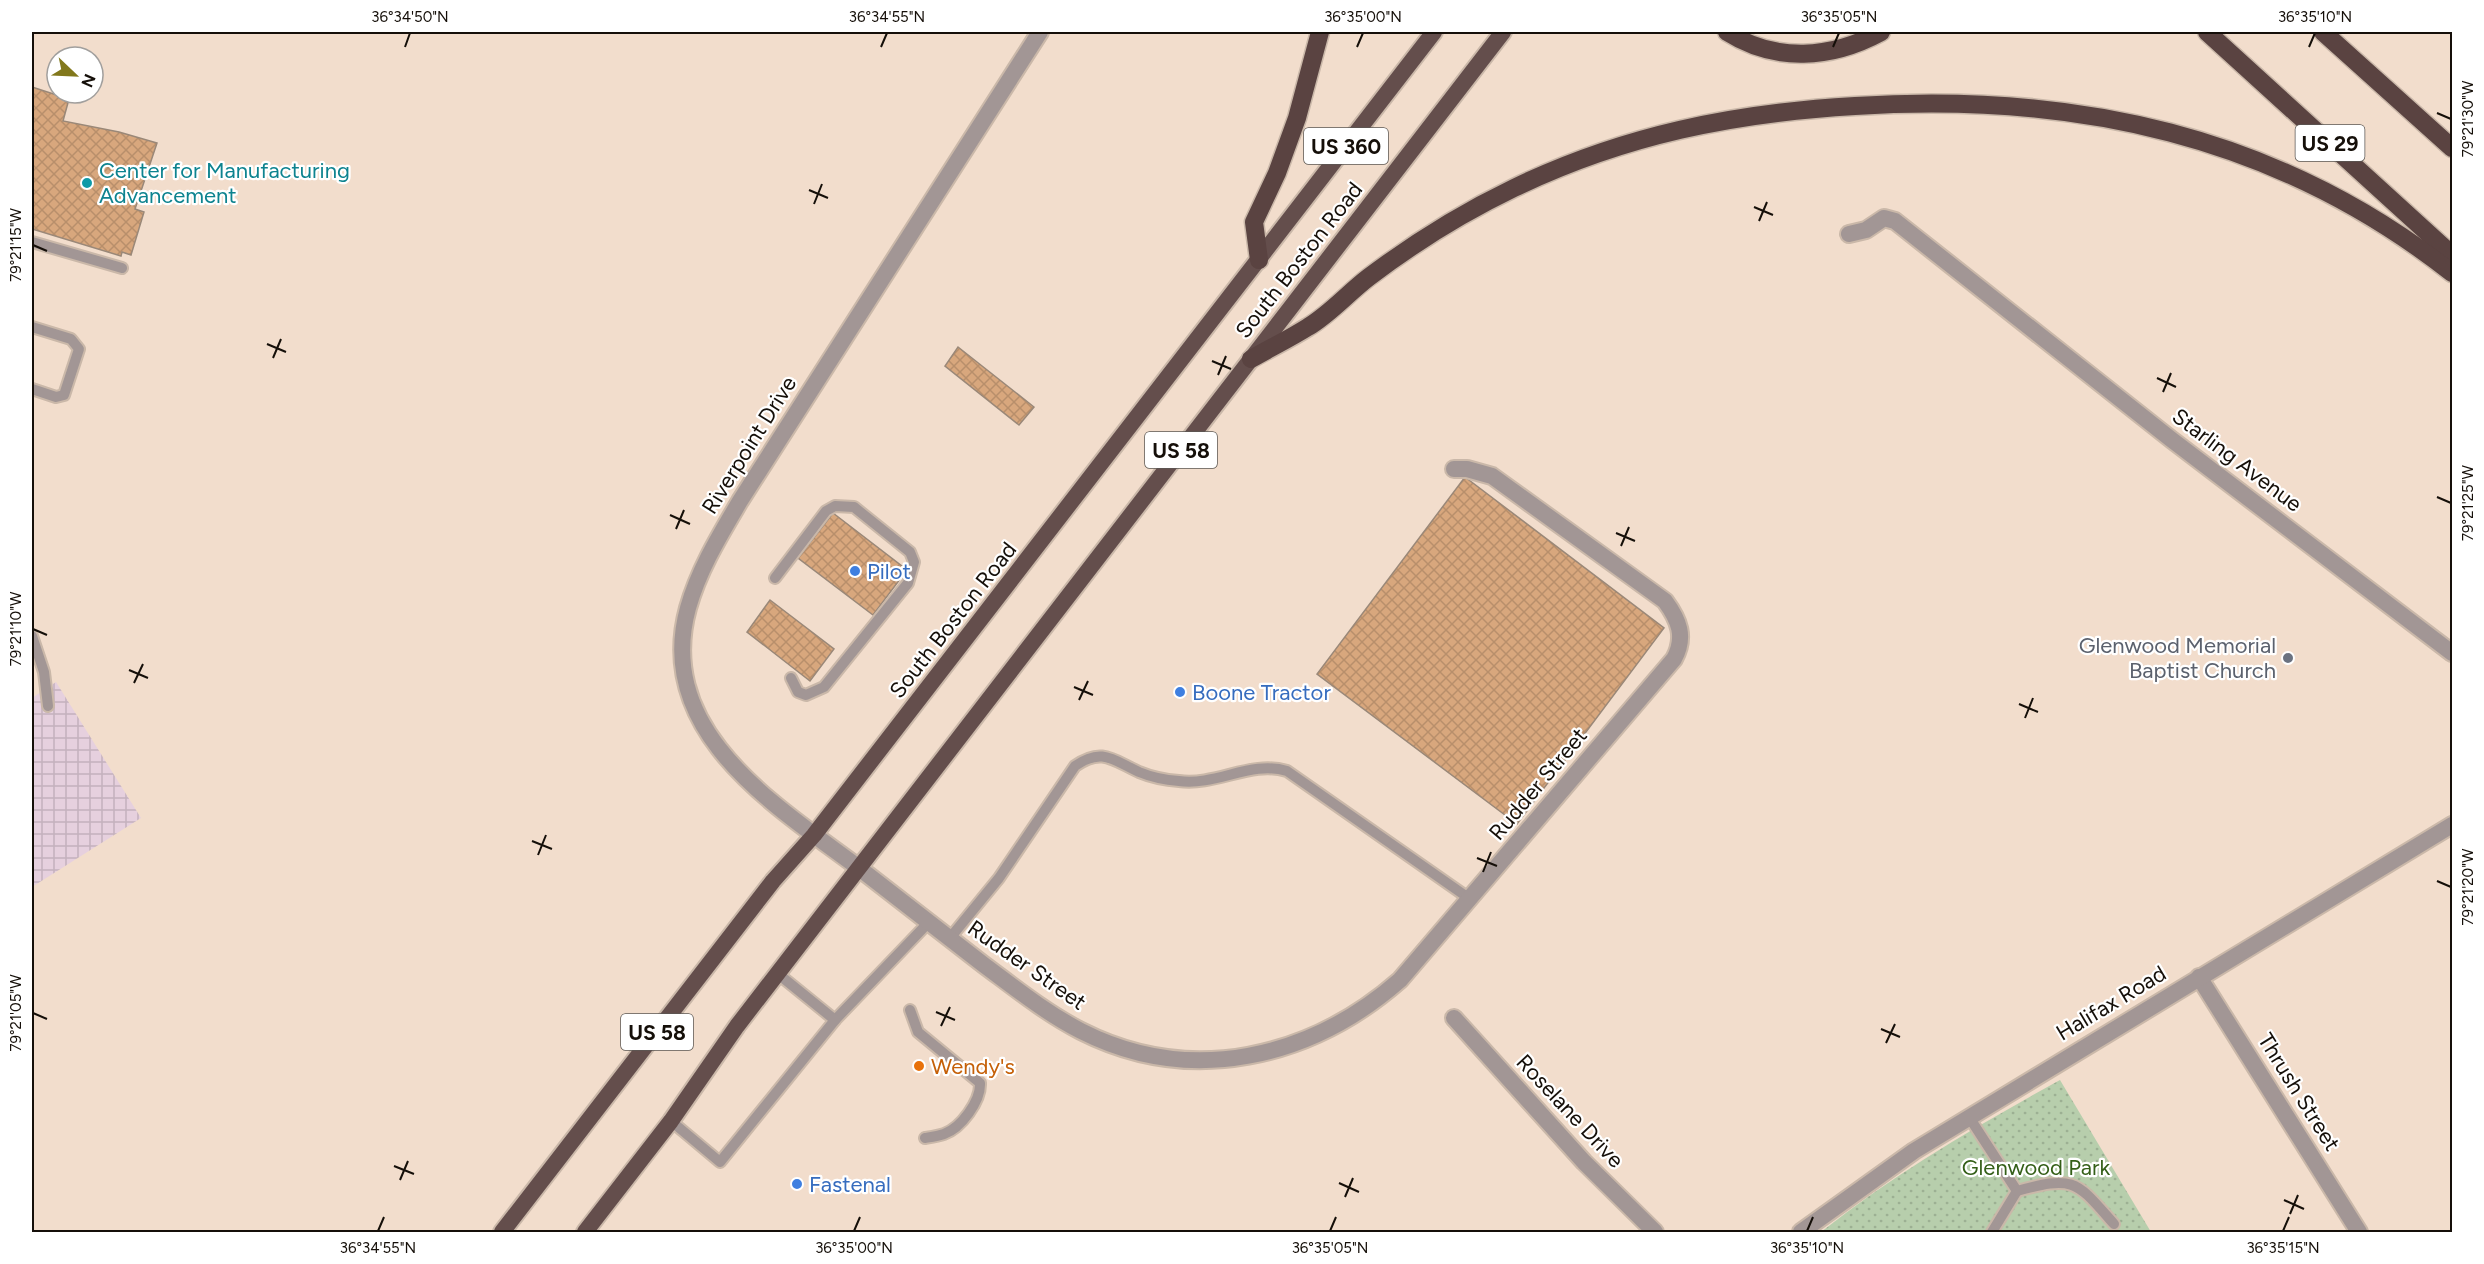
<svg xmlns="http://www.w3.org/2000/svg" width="2484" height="1264" font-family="Figtree,sans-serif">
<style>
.industrial{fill:url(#industrial-grid)}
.park{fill:url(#park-dots)}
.building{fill:url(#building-cross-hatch);stroke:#9a8878;stroke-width:1.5}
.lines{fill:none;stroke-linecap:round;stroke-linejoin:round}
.service-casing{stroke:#cab8a9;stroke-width:14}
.minor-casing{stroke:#cab8a9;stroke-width:20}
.tertiary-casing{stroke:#cab8a9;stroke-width:20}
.trunk-casing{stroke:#cab8a9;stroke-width:20}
.motorway-casing{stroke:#cab8a9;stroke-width:21}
.service{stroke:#a29695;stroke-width:10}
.minor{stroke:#a29695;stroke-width:16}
.tertiary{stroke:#a29695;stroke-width:16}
.trunk{stroke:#644e4c;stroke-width:16}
.motorway{stroke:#5a4341;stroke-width:18}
.ticks{fill:none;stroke:#150f09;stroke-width:2}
.culture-dot{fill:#0f9aa8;stroke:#fff;stroke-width:2}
.shop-dot{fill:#3f7fe0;stroke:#fff;stroke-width:2}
.worship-dot{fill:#6b7280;stroke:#fff;stroke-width:2}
.food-dot{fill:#e8710a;stroke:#fff;stroke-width:2}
.labels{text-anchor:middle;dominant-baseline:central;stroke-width:4.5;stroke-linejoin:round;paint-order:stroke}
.shield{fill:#fff;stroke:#5b5753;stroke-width:1.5}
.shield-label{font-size:21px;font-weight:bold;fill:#150f09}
.culture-label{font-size:22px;fill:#0d838f;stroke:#fff;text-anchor:start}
.street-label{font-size:22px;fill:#150f09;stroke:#fff}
.shop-label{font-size:22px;fill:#366cbe;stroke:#fff;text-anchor:start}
.worship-label{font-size:22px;fill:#5b616d;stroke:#fff;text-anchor:end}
.food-label{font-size:22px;fill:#c56008;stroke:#fff;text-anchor:start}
.park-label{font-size:22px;fill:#345f18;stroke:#fff}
.neatline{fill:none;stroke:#150f09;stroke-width:2}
.ticks-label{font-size:15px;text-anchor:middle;fill:#150f09}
</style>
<defs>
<pattern id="industrial-grid" width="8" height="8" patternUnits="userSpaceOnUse" patternTransform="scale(1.5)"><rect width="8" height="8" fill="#e6d0de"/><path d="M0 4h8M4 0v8" fill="none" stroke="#c4b1bd"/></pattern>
<pattern id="park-dots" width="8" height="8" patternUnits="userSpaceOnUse" patternTransform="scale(1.5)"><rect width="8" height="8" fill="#b7ceac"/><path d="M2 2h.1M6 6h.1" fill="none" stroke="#9cb093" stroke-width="1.8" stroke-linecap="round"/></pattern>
<pattern id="building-cross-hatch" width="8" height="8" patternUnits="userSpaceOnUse" patternTransform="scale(1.5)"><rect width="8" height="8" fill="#d8a77d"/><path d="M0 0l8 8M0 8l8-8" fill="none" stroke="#b88f6b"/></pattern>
</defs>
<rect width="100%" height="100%" fill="#f2ddcc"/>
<!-- industrial -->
<polygon class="industrial" points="56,682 141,818 32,887 32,698"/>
<!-- park -->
<path class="park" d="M2060,1080l91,152h-330c74,-59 156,-106 239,-152z"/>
<!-- building -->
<g class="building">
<polygon points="32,87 69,99 63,121 119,132 157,143 135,209 144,212 131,255 122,252 121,256 32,229"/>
<polygon points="958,347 1034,407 1019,425 945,366"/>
<polygon points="1465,477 1664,628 1517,824 1317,674"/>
<polygon points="833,513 907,570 873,615 798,558"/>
<polygon points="770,600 834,649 810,681 747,632"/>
</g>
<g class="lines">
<defs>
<g id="service">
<polyline points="32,242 122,268"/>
<polyline points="32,327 71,339 79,349 64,395 56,397 32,389"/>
<polyline points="775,578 826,511 835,506 854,507 910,552 914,562 908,583 824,687 806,695 798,692 791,678"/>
<polyline points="32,636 44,672 48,706"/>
<path d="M950,938l49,-60 76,-112c27,-19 38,-6 64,6 12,5 26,8 40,9 38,5 72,-21 108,-10l183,128"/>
<path d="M910,1010l8,22 62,51c1,18 -19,45 -36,51 -6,2 -13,3 -19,4"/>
<polyline points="835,1020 929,922"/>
<polyline points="1969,1117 2017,1191 1992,1232"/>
<polyline points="671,1121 720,1162 835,1020 777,973"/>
<path d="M2017,1191c58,-16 59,-10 97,33"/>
</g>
<g id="minor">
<polyline points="1849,234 1866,230 1884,218 1895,221 2172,440 2452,653"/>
<path d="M859,868c41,32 83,64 125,97 31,23 62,48 97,66 110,56 230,27 319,-51l274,-321c12,-22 5,-39 -9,-58l-173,-125 -25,-7h-13"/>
<polyline points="2199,977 2359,1232"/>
<polyline points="1454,1018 1584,1162 1655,1232"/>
<polyline points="1801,1232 1914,1151 2452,825"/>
</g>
<path id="tertiary" d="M859,868c-84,-63 -205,-136 -171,-260 11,-39 32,-73 52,-107l300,-469"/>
<g id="trunk">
<polyline points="502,1232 773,881 814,835 1434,32"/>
<polyline points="585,1232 671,1121 737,1026 1503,32"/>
</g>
<g id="motorway">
<path d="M1727,32c49,31 104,27 154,0"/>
<polyline points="2207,32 2452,255"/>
<polyline points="2323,32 2452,148"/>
<polyline points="1259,260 1254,222 1277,173 1297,118 1320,32"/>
<path d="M1251,359c19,-11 38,-20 57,-32 22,-13 40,-34 61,-50 45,-34 93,-64 145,-89 110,-53 220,-75 341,-82 219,-14 422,29 597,167"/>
</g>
</defs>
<!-- service casing -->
<use href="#service" class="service-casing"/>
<!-- minor casing -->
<use href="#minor" class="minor-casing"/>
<!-- tertiary casing -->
<use href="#tertiary" class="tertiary-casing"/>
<!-- trunk casing -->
<use href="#trunk" class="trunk-casing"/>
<!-- motorway casing -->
<use href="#motorway" class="motorway-casing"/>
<!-- service -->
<use href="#service" class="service"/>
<!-- minor -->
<use href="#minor" class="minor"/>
<!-- tertiary -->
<use href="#tertiary" class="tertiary"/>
<!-- trunk -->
<use href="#trunk" class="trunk"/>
<!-- motorway -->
<use href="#motorway" class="motorway"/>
</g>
<!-- ticks -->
<path class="ticks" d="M405,47l5,-14M881,47l6,-14M1357,47l6,-14M1833,47l6,-14M2309,47l6,-14M2437,113l14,6M809,190l19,8M814,204l8,-20M1754,207l19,8M1759,221l8,-19M33,245l14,6M267,344l19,8M273,358l8,-19M1212,361l19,8M1218,375l8,-19M2157,378l19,9M2163,392l8,-19M2437,497l14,6M670,515l20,9M676,529l8,-19M1616,533l19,8M1621,546l8,-19M33,629l14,6M129,670l19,8M134,683l9,-19M1074,687l19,8M1079,700l9,-19M2019,704l19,8M2025,718l8,-20M532,841l20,8M538,855l8,-20M1477,858l20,8M1483,872l8,-20M2437,881l14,6M936,1012l19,8M33,1013l14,6M941,1026l9,-19M1881,1029l19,8M1886,1043l9,-19M394,1166l20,8M400,1180l8,-19M1339,1183l20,9M1345,1197l8,-19M2284,1200l20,9M2290,1214l8,-19M378,1231l6,-14M854,1231l6,-14M1330,1231l6,-14M1807,1231l6,-14M2283,1231l6,-14"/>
<!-- markers -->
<circle class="culture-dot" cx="87" cy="183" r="6"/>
<g class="shop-dot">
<circle cx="855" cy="571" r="6"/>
<circle cx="1180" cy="692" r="6"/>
<circle cx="797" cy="1184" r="6"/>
</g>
<circle class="worship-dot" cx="2288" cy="658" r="6"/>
<circle class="food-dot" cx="919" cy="1066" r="6"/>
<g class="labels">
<!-- shield labels -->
<g class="shield">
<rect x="2295.5" y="125" width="69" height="36" rx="4.5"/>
<rect x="1304" y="128" width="84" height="36" rx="4.5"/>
<rect x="1145" y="432" width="72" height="36" rx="4.5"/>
<rect x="621" y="1014" width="72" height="36" rx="4.5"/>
</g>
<g class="shield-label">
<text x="2330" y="143">US 29</text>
<text x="1346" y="146">US 360</text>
<text x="1181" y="450">US 58</text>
<text x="657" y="1032">US 58</text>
</g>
<!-- culture labels -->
<g class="culture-label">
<text x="99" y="170">Center for Manufacturing<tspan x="99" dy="25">Advancement</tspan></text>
</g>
<!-- street labels -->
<g class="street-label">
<text transform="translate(1299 260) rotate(-52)">South Boston Road</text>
<text transform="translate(749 445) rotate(-58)">Riverpoint Drive</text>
<text transform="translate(2237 460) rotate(37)">Starling Avenue</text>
<text transform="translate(953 620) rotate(-52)">South Boston Road</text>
<text transform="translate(1538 784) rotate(-50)">Rudder Street</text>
<text transform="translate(1027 965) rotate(35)">Rudder Street</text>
<text transform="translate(2111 1003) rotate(-31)">Halifax Road</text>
<text transform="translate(2299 1092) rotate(58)">Thrush Street</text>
<text transform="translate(1570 1111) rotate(47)">Roselane Drive</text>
</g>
<!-- shop labels -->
<g class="shop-label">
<text x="867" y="571">Pilot</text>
<text x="1192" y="692">Boone Tractor</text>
<text x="809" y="1184">Fastenal</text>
</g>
<!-- worship labels -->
<g class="worship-label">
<text x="2276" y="645">Glenwood Memorial<tspan x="2276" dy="25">Baptist Church</tspan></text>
</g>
<!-- food labels -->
<g class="food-label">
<text x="931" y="1066">Wendy's</text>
</g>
<!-- park labels -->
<g class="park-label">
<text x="2036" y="1167">Glenwood Park</text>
</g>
</g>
<!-- border -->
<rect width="2484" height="1264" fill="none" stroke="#ffffff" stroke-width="66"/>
<!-- north arrow -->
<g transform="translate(75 75) rotate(113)"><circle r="28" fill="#ffffff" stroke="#a19f9d" stroke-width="1.5"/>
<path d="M0-4.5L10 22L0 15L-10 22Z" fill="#82781c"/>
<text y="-9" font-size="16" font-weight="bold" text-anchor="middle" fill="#150f09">N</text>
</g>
<rect x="33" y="33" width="2418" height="1198" class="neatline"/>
<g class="ticks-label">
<text x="410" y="22">36°34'50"N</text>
<text x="887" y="22">36°34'55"N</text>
<text x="1363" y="22">36°35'00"N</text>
<text x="1839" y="22">36°35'05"N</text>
<text x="2315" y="22">36°35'10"N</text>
<text transform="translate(2468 119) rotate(-90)" y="5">79°21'30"W</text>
<text transform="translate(16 245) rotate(-90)" y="5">79°21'15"W</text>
<text transform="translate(2468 503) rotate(-90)" y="5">79°21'25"W</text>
<text transform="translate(16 629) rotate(-90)" y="5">79°21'10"W</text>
<text transform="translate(2468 887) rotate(-90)" y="5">79°21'20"W</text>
<text transform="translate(16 1013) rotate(-90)" y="5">79°21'05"W</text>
<text x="378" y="1253">36°34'55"N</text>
<text x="854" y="1253">36°35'00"N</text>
<text x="1330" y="1253">36°35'05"N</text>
<text x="1807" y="1253">36°35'10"N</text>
<text x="2283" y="1253">36°35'15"N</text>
</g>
</svg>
